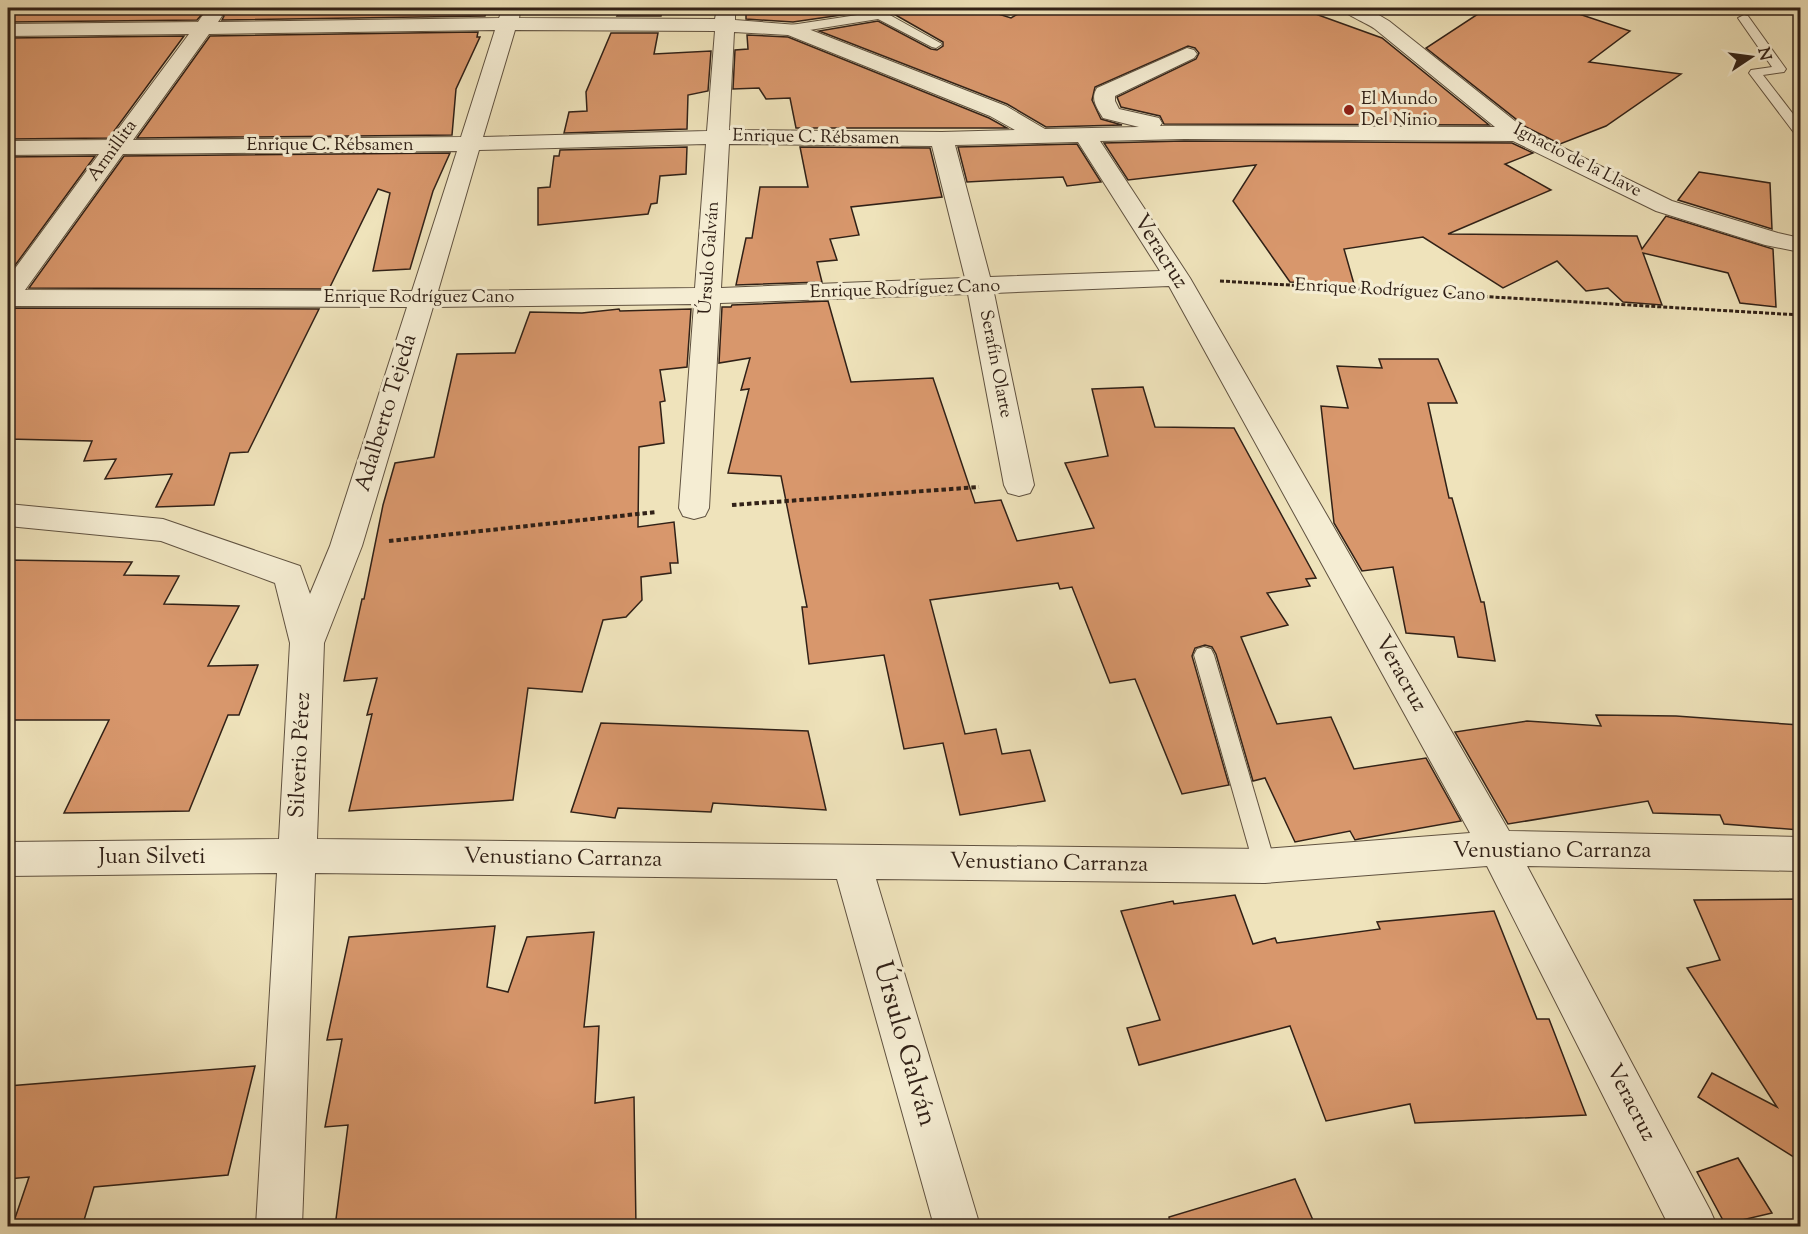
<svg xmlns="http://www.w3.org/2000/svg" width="1808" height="1234" font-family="'Sorts Mill Goudy',serif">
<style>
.building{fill:#d8976c;stroke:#312117;stroke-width:1.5}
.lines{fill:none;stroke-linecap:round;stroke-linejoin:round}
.service-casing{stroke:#605240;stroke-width:2}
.minor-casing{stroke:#605240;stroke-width:2}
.path-far1{stroke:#312117;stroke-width:3;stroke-dasharray:4 2;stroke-linecap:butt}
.path{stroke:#312117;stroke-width:4;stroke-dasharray:4.5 3;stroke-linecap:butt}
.service{fill:#f5edd3;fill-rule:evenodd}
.minor{fill:#f5edd3;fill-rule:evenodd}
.poi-dot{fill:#8f2418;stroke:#f5edd3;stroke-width:2}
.labels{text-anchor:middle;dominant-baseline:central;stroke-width:6;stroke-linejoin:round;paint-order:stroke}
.far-poi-label{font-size:18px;fill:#312117;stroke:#f5edd3;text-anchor:start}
.far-street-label{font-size:18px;fill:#312117;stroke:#f5edd3}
.street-label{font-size:22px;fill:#312117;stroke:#f5edd3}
.near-street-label{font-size:27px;fill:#312117;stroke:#f5edd3}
</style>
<rect width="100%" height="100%" fill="#efe3bb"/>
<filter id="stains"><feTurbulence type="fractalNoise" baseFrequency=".00333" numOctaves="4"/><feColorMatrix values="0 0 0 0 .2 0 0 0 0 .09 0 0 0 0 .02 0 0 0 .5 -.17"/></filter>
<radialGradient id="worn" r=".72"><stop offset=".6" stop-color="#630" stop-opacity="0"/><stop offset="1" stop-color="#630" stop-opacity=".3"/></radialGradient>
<!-- building -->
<g class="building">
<polygon points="8,8 488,8 485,16 222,20 224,16 221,11 212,9 205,11 197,20 8,22"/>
<polygon points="621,8 663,8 661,16 617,16"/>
<polygon points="746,8 879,8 876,10 793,22 746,19"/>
<polygon points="896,8 979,8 1011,18 1028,8 1299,8 1382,38 1489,125 1164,124 1160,116 1121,107 1117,97 1196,59 1199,53 1195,48 1188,46 1095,87 1092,100 1101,119 1122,125 1046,127 1007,104 819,31 878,21 931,49 937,50 943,46 943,42 892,13"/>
<polygon points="1487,8 1561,8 1630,31 1589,62 1681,74 1606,126 1560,144 1526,127 1426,48"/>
<polygon points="478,32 477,37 480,37 456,89 452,135 137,138 210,36"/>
<polygon points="611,33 658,33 654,54 711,51 708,91 688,95 687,129 564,133 569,112 587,111 586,92"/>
<polygon points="747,35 788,37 989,118 1007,128 796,128 790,98 766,99 759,88 733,89 735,50 748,49"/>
<polygon points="184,36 109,138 8,139 8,38"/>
<polygon points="1184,141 1512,143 1533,153 1505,164 1551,190 1448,234 1637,236 1642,249 1666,216 1773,249 1776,307 1740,303 1728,273 1643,253 1662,305 1623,302 1608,288 1586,291 1557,261 1503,288 1423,237 1344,249 1354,284 1290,282 1233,201 1256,165 1128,180 1104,143"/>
<polygon points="1077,144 1101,182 1067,186 1063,177 967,182 958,147"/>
<polygon points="687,147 686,174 660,176 657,203 651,204 648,214 538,225 538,188 550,187 554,156 559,156 560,150"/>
<polygon points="800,147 930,148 942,197 851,207 859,235 830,239 837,260 817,262 822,282 736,285 746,238 752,238 760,187 808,187"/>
<polygon points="450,153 433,191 410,269 373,271 390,193 378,189 329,289 29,288 124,156"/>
<polygon points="95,156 8,275 8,157"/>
<polygon points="1699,172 1770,183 1772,229 1678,200"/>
<polygon points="828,301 851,382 933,378 975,503 1001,500 1017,541 1094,528 1065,463 1108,456 1092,389 1143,387 1155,427 1234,428 1316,578 1306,579 1310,586 1267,593 1288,625 1241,637 1277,724 1331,717 1354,769 1426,758 1461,821 1359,839 1355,840 1350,831 1295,842 1265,778 1253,781 1216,654 1212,647 1205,645 1195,648 1192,656 1229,785 1182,794 1135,679 1110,683 1072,587 1060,589 1058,583 930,600 965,734 996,729 1002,754 1030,750 1045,801 960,815 943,743 904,749 884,655 809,664 802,607 807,607 781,476 728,473 749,389 741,390 750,358 719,363 722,307 731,307 732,305"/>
<polygon points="8,308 319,309 248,452 230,453 214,505 156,507 172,474 105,479 116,459 84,461 92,441 8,439"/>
<polygon points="619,309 620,311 691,309 687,367 660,370 665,401 660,402 664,443 639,447 638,527 674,522 678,563 670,563 671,573 641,577 642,600 626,617 603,620 582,692 528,688 513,800 349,811 372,714 367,715 377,678 344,681 362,599 364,599 383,505 395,463 434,457 457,354 515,353 530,312 582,313"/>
<polygon points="1379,359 1438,359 1457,403 1428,403 1449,498 1452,498 1481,602 1484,602 1495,661 1458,657 1454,637 1406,633 1393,567 1362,571 1334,523 1321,406 1348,408 1337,366 1382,368"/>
<polygon points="8,560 132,562 124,575 179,576 164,604 239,606 208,666 258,665 239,715 228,715 189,811 64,813 109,720 8,720"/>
<polygon points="1596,715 1676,716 1800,725 1800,830 1724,824 1720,815 1653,813 1648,801 1508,824 1455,732 1527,721 1601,726"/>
<polygon points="601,723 808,731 826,810 713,803 711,812 618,808 615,818 571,812"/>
<polygon points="1235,895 1253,944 1275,938 1277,943 1380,929 1377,922 1494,911 1537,1019 1549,1019 1586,1115 1415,1123 1410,1104 1326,1121 1290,1026 1139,1065 1127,1028 1160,1020 1121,911 1173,901 1174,904"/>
<polygon points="1800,899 1800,1161 1698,1097 1712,1073 1777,1107 1687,968 1720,960 1694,900"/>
<polygon points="495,926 487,987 508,992 527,937 594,932 584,1027 599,1026 595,1103 634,1097 636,1227 335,1227 348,1125 325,1127 342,1039 327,1040 349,937"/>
<polygon points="255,1066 228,1175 94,1187 82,1227 12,1227 29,1177 8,1179 8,1086"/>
<polygon points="1738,1158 1772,1213 1725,1224 1697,1172"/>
<polygon points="1295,1179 1316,1227 1170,1227 1169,1217"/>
</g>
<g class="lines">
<defs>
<g id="service">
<polygon points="882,8 894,8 888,14 942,44 936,48 932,47 878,19 791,33 785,29 791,25 877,12"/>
<polygon points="1744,15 1748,16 1786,69 1784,72 1763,75 1800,123 1800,135 1795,134 1749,73 1751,70 1772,67 1738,18"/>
<polygon points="1204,647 1211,649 1214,655 1276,866 1273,873 1265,876 1257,873 1254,866 1194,655 1197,649"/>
</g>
<path id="minor" d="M503,8h18l-2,10 196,1 2,-11h18v12l63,5 208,81 39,23 94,-2 -36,-9c-6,-10 -13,-19 -6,-30l90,-40 7,2 3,4 -3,4 -79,38v5l4,8 40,9 3,5 -2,3 335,1 -120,-98c-8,-6 -31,-15 -35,-21h27l22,13 136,108 147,72 106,32 22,5v14l-35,-7 -109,-34 -143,-70 -329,-2 -84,2 90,137 319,553 291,6v34l-273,-5 183,344 7,16h-48l-182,-360 -222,17 -389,-4 104,347h-46l-97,-347 -522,-6 -13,353h-46l21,-353 -269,3v-34l271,-3 11,-196 -15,-60 -114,-42 -153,-15v-22l155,15 137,47 10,28 20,-48 77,-239 -399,-1v-28l91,-124 -91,1v-14l102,-1 79,-106 -181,2v-12l190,-2c6,-9 9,-13 21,-10l3,4 -4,6 281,-4zM495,30l-34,107 -328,3 76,-106zM515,30l200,1 -8,100 -224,6zM734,32l54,3 202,81 25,14 -73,2 -213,-2zM1078,142l82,129 -170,6 -35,-132zM706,144l-11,144 -257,3 41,-141zM729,144l203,2 33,132 -244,10zM457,151l-45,140 -387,-1 98,-136zM1169,286l301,547 -205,16 -948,-10 7,-196 38,-97 71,-239 261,-3 -15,204 4,8 11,3 11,-3 4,-8 11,-205 248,-9 36,191 4,8 11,3 11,-3 4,-8 -40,-192z"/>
</defs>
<!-- service casing -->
<use href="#service" class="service-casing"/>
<!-- minor casing -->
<use href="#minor" class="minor-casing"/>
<!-- path-far1 -->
<polyline class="path-far1" points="1220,281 1800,315"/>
<!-- path -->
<g class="path">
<polyline points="732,505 979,487"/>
<polyline points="389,541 656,512"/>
</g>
<!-- service -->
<use href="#service" class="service"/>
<!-- minor -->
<use href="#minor" class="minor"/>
</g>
<!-- markers -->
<circle class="poi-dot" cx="1349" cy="110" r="6"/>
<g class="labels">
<!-- far-poi labels -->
<g class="far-poi-label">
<text x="1361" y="100">El Mundo<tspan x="1361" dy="21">Del Ninio</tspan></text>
</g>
<!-- far-street labels -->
<g class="far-street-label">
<text transform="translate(816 138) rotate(1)">Enrique C. Rébsamen</text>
<text x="330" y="146">Enrique C. Rébsamen</text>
<text transform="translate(113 151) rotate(-54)">Armillita</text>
<text transform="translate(1577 161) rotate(27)">Ignacio de la Llave</text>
<text transform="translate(710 258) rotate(-86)">Úrsulo Galván</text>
<text transform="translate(905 290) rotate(-2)">Enrique Rodríguez Cano</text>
<text transform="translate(1390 291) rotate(3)">Enrique Rodríguez Cano</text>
<text x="419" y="298">Enrique Rodríguez Cano</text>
<text transform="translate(995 364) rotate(79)">Serafín Olarte</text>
</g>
<!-- street labels -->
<g class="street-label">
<text transform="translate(1160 252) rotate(58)">Veracruz</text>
<text transform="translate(387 413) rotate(-73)">Adalberto Tejeda</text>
<text transform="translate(1400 674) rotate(61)">Veracruz</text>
<text transform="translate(301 755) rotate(-87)">Silverio Pérez</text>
<text x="1552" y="852">Venustiano Carranza</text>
<text x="152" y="858">Juan Silveti</text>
<text transform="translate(563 859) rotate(1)">Venustiano Carranza</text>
<text transform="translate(1049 864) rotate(1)">Venustiano Carranza</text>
<text transform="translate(1630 1103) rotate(63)">Veracruz</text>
</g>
<!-- near-street labels -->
<g class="near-street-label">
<text transform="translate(904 1044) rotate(74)">Úrsulo Galván</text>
</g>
</g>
<!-- margin -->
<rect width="1808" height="1234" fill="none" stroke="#efe3bb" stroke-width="30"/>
<rect x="9" y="9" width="1790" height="1216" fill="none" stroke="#312117" stroke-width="3"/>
<rect x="15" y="15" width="1778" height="1204" fill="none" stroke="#312117" stroke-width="1.5"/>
<!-- north arrow -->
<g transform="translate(1751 57) rotate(77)" stroke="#f5edd3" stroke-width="4.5" paint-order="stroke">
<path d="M0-4.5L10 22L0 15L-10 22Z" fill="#312117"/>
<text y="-9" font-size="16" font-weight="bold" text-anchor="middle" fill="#312117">N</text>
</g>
<rect width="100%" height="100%" filter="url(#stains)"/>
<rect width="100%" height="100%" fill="url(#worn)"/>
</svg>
